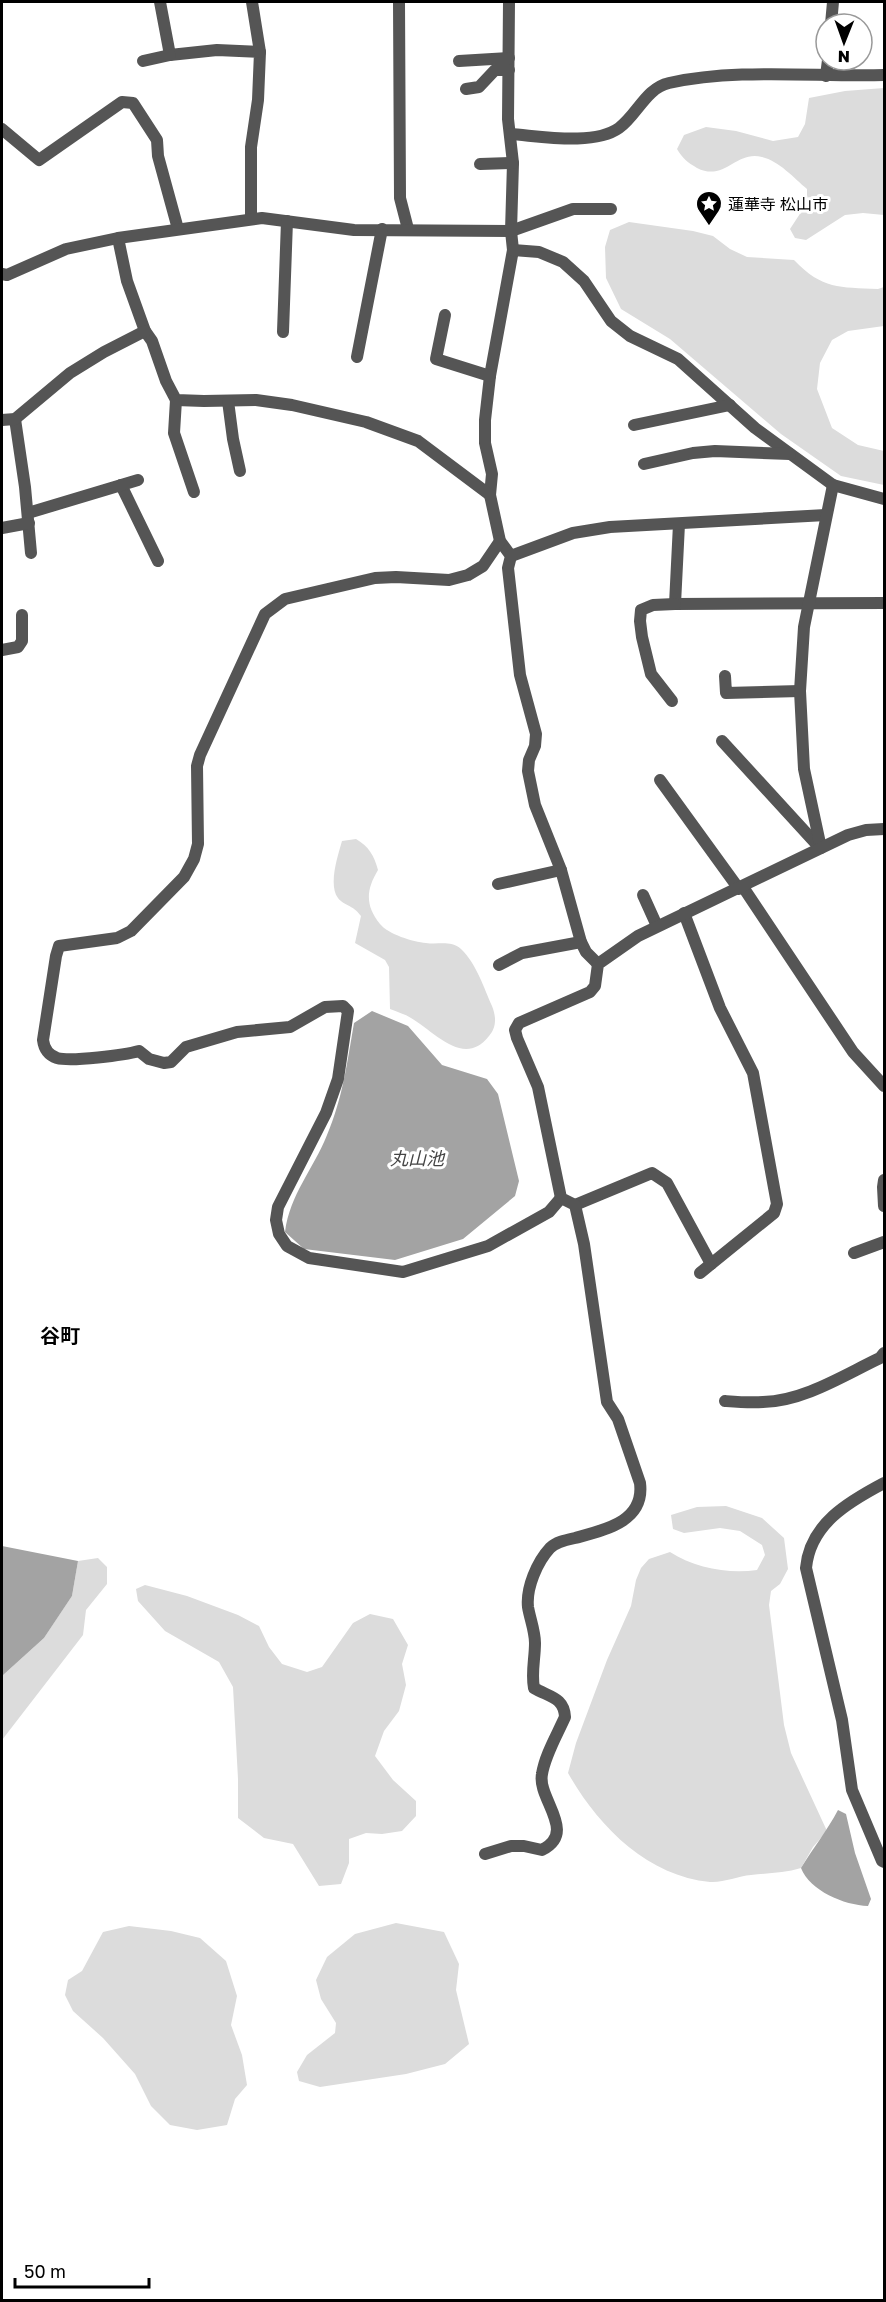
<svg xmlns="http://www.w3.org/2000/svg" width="886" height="2302" font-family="'Golos Text','Noto Sans JP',sans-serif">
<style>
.green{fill:#dcdcdc}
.water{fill:#a3a3a3}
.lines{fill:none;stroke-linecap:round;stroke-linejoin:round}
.minor{stroke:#555;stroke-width:12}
.labels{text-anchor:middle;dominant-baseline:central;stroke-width:6;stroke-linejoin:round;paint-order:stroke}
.poi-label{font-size:16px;fill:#000;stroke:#fff;text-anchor:start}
.water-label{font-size:18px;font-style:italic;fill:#444;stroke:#fff}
.quarter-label{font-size:20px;font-weight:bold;fill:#000;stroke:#fff}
</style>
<rect width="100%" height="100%" fill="#fff"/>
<!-- green -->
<g class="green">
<path d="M884,88v127l-21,-2 -18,2 -39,25 -11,-2 -5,-9 17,-26v-14c-13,-11 -28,-28 -45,-32 -26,-7 -37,25 -65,11 -10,-6 -14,-9 -20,-19l7,-14 22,-8 30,4 37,10 25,-4 7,-13 4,-26 36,-7z"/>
<path d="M629,222l64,9 20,5 17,13 17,8 47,3c29,30 45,27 84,29l6,-2v39l-36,5 -16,9 -12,23 -3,26 15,39 26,17 26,6v34l-43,-9 -60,-42 -111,-95 -49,-30 -15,-31 -1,-31 5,-17z"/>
<path d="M356,839c13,8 18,16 22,31 -12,20 -13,35 2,54 8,10 33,18 46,19 12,2 25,-3 35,6 15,14 23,39 31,57 4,10 5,21 -3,30 -25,32 -54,-4 -78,-18 -6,-4 -14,-6 -21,-9l-1,-42 -4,-7 -30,-17 6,-27c-9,-12 -17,-10 -23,-18 -10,-13 0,-43 4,-57z"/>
<path d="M726,1506l36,12 22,20 4,31 -8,15 -9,7 -2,14 15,120 7,28 36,78 -14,16 -12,21c-16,5 -33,5 -50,7 -13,1 -28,8 -41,7 -63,-6 -112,-56 -142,-109l8,-30 31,-83 24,-54 5,-26 5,-12 8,-9 21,-7c25,16 58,22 87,18l8,-15 -3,-10 -22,-14 -20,-3 -36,5 -11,-4 -2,-14 26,-8z"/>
<polygon points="98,1558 107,1567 107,1584 86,1610 83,1635 2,1740 2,1676 44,1638 72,1596 78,1561"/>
<polygon points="145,1585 187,1596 238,1615 259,1626 269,1647 282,1664 307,1672 322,1667 353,1623 370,1614 393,1619 408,1645 402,1664 406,1685 399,1711 384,1731 375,1756 393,1780 416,1801 416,1816 402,1831 382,1834 366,1833 349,1839 349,1863 341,1884 319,1886 293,1844 264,1838 238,1818 238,1779 233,1687 219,1662 165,1631 138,1601 136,1589"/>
<polygon points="396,1923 444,1932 459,1964 456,1990 469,2044 445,2064 406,2074 320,2087 299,2081 297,2072 307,2055 335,2033 336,2023 321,1999 316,1980 327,1957 355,1934"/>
<polygon points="129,1926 171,1931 200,1938 226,1961 237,1996 231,2025 242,2055 247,2085 235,2099 227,2125 197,2130 170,2125 151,2106 135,2074 103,2038 73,2011 65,1995 68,1980 82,1971 103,1932"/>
</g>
<!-- water -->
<g class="water">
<path d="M372,1011l36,15 34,39 45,14 11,15 21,87 -4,15 -52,43 -68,21 -91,-11 -19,-17c5,-38 28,-62 42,-97 16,-38 20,-72 27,-112z"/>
<polygon points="2,1546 78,1561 72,1596 44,1638 2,1676"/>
<path d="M838,1810l8,4 9,39 16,46 -3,7c-24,-1 -58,-15 -67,-38 12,-20 26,-37 37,-58z"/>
</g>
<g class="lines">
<!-- minor -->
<g class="minor">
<polyline points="160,2 170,55 217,50 260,52 258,100 251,147 251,219"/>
<polyline points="252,2 260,52"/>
<polyline points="399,2 400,198 408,229"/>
<polyline points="509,2 508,119 513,163 511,231 513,250 490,376 485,420 485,443 492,474 490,495 500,541 511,556 508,568 520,675 536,734 535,746 529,760 528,771 535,805 561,870 581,942 586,952 598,964"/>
<polyline points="831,24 833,2"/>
<polyline points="143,61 170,55"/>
<polyline points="459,61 509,58"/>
<polyline points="826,76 828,60"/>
<polyline points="466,89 479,87 495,70 509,70"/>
<polyline points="2,129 39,160 122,102 133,103 157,140 158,156 178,229"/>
<path d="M510,134c30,2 84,12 109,-6 18,-13 27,-40 50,-45 69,-15 145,-6 215,-8"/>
<polyline points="480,164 513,163"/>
<polyline points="118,238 127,281 145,331 152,341 166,381 176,400 204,401 256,400 292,405 366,422 418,441 490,495"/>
<polyline points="513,250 539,252 563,262 584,281 611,321 630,336 678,359 755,428 833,485"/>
<polyline points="2,274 7,275 66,249 118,238 262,218 354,230 511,231 573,209 611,209"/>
<polyline points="445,315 436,359 490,376"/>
<polyline points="283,332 287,221"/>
<polyline points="357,357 382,229"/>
<polyline points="176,400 174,433 194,492"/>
<polyline points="228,401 233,439 240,471"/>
<polyline points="15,419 25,487 31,553"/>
<polyline points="2,420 15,419 70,373 104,352 145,331"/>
<polyline points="634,425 730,405"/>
<polyline points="644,464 693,453 715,451 790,454"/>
<polyline points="121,485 158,561"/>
<polyline points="28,513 138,480"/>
<polyline points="679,524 675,604 884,603"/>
<polyline points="2,528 29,523"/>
<path d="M500,541l-17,25 -15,9 -19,5 -53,-3 -21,1 -90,21 -20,15 -65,141 -3,11 1,78 -4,15 -10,18 -53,54 -14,7 -58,8 -3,10 -13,84c1,8 5,15 14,18 14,4 68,-3 82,-7l10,8 15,4 7,-1 15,-15 51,-15 53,-5 35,-20 18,-1 5,5 -10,68 -12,34 -48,94 -2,13 3,14 8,12 22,12 94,14 85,-26 61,-34 12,-14"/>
<polyline points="511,556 573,533 610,527 826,515"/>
<polyline points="2,650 18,647 22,641 22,615"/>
<polyline points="725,676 726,693 800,691"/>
<polyline points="672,701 651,674 642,637 640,621 641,610 653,605 675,604"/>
<polyline points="722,741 820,848"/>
<polyline points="660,780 739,889"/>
<polyline points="821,848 804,769 800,691 804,627 833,485 884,499"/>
<polyline points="498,884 561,870"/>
<polyline points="743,887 853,1052 884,1086"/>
<polyline points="643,895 657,926"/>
<polyline points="684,913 720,1008 753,1073 777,1204 774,1213 700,1273"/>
<polyline points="499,965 522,953 581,942"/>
<polyline points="884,1180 883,1187 884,1206"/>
<polyline points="575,1205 652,1173 667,1183 711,1264"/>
<polyline points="854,1253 884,1242"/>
<path d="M725,1401c13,1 25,2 38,1 41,-1 81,-27 117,-44l4,-5"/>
<path d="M884,1483c-36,19 -74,41 -78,85l36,152 10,70 30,71 2,1"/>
<path d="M485,1854l26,-8h13l18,4c36,-18 -5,-51 0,-76 3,-19 15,-39 23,-57 -1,-20 -16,-20 -31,-29 -3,-15 1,-29 1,-45 0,-12 -5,-24 -7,-36 -2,-19 9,-45 22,-59 6,-6 16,-8 25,-10 29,-8 70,-16 65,-55l-22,-64 -11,-17 -23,-158 -9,-39 -14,-7 -23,-111 -21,-49 -2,-8 4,-7 71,-31 5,-6 3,-22 40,-28 210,-101 18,-5 18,-1"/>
</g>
</g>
<!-- icons -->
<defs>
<symbol id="sight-pin" viewBox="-11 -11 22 30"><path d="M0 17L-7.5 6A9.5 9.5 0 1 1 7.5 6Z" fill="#000" stroke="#fff"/><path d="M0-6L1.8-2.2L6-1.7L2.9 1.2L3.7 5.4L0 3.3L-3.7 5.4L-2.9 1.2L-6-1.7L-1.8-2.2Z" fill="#fff"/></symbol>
</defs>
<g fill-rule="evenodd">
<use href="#sight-pin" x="694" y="189" width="30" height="40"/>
</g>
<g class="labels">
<!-- poi labels -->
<g class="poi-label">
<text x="728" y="204">蓮華寺 松山市</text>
</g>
<!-- water labels -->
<g class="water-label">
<text x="417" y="1158">丸山池</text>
</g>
<!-- quarter labels -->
<g class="quarter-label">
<text x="60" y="1335">谷町</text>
</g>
</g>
<!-- border -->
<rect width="886" height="2302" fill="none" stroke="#000000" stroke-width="6"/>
<!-- north arrow -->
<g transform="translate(844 42) rotate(181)"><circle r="28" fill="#ffffff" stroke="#999999" stroke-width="1.5"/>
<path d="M0-4.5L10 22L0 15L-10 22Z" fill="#000000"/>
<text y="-9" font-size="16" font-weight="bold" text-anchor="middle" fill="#000000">N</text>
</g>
<!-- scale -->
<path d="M15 2278v9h134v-9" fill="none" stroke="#000000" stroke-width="3"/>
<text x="24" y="2278" font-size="18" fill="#000000" stroke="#ffffff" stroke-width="4.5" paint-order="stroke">50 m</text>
</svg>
